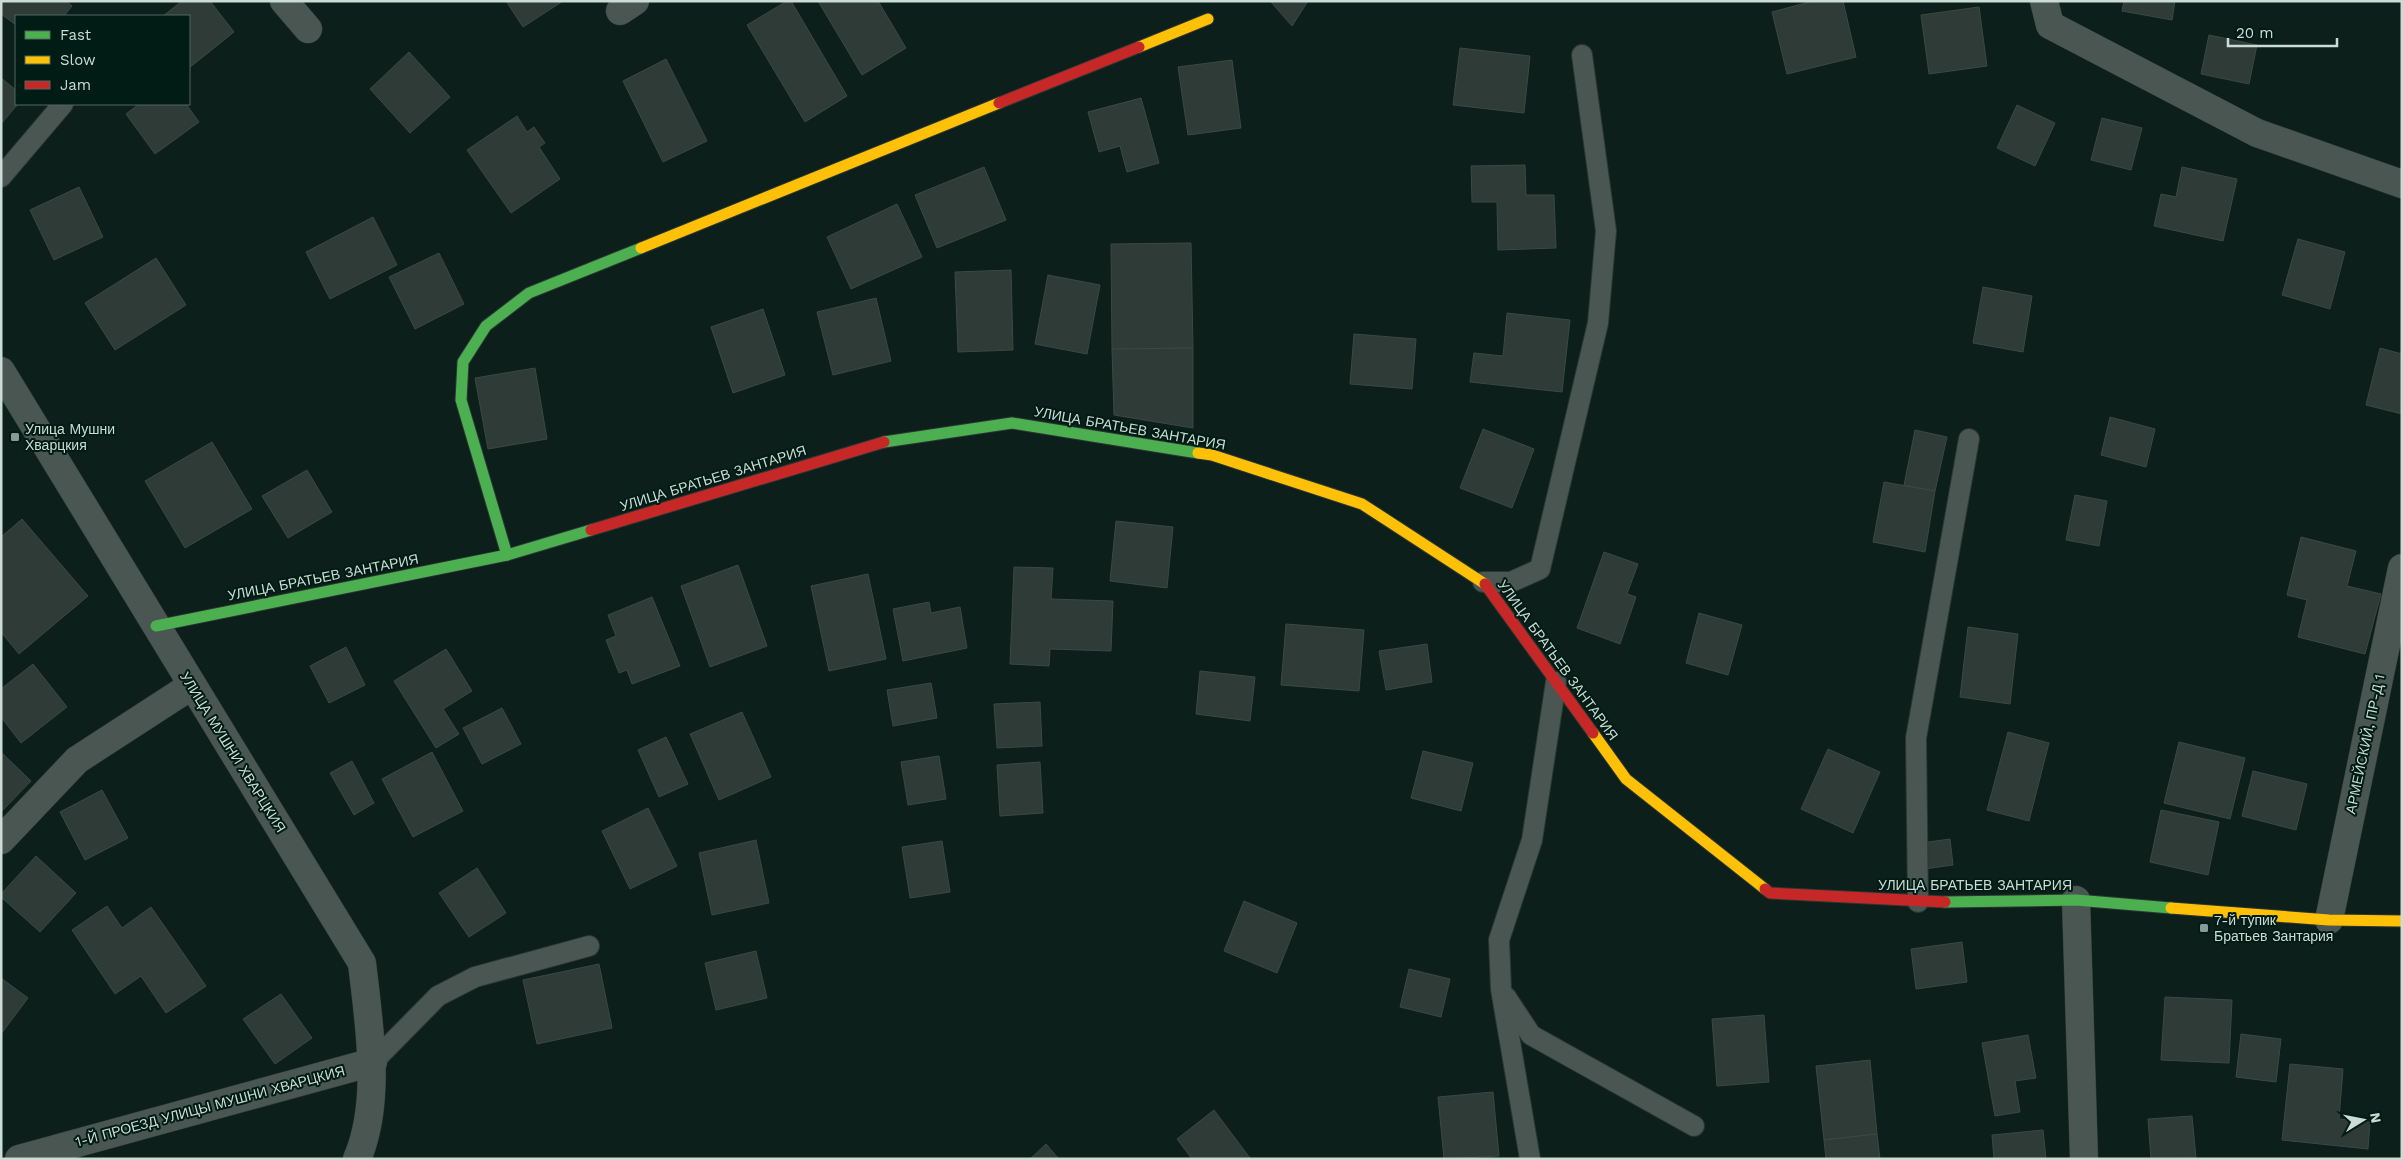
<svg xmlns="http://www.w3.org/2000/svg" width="2403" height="1160" font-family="'Work Sans',sans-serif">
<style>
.building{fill:#2f3b36;stroke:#3c4842}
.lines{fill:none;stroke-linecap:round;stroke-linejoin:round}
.lane-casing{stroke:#2b3733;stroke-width:22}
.street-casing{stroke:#2b3733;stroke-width:29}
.fast-casing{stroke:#2b3733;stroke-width:13}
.slow-casing{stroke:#2b3733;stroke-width:13}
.jam-casing{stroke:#2b3733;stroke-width:13}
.lane{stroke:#495652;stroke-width:20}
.street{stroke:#495652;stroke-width:28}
.fast{stroke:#4caf50;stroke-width:11}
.slow{stroke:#ffc107;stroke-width:11}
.jam{stroke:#c62828;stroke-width:11}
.poi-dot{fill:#889a94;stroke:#001c14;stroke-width:2}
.labels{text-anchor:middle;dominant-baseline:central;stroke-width:4;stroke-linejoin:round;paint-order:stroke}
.street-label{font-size:14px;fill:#cbdcd5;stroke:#001c14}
.poi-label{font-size:14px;fill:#cbdcd5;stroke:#001c14;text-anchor:start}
</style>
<rect width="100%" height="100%" fill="#0d1f1a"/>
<!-- building -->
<g class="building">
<polygon points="4,1 66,1 72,6 64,16 16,16 16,25 1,14 1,5"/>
<polygon points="182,1 210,1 234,32 189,68 189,16 163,16"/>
<polygon points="506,1 563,1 523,27"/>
<polygon points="787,1 791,1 847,96 805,122 747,25"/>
<polygon points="818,1 878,1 906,48 862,75"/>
<polygon points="1270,1 1308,1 1292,26"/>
<polygon points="1813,1 1843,1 1856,57 1787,74 1772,12"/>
<polygon points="2124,1 2175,1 2172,20 2122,11"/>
<polygon points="1979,7 1987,66 1929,74 1921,15"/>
<polygon points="2209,35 2257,45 2249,84 2201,74"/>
<polygon points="1460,48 1530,56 1524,113 1453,105"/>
<polygon points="409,52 450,97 410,133 370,89"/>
<polygon points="666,59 707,141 663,162 623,81"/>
<polygon points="1232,60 1241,128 1188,135 1178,67"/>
<polygon points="1,78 16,90 18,104 1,124"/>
<polygon points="1141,98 1159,163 1127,172 1120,146 1099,152 1088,112"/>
<polygon points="139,104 186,104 199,122 155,154 126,114"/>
<polygon points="2017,105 2055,123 2035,166 1997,148"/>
<polygon points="517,116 527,132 534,127 545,143 539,147 560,179 511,213 467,150"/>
<polygon points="2102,118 2142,128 2131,170 2091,160"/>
<polygon points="1525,165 1526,195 1554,195 1556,248 1498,250 1497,202 1472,202 1471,166"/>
<polygon points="984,167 1006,220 937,248 915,195"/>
<polygon points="2182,167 2237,179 2223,241 2154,226 2161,194 2176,197"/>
<polygon points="79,187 103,237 54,260 30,210"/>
<polygon points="897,204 922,257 851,289 827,237"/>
<polygon points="373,217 397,265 330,299 306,252"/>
<polygon points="2298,239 2345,252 2330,309 2282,295"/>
<polygon points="1191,243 1193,348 1112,349 1111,244"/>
<polygon points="439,253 464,304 415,329 389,277"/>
<polygon points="156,258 186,305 115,350 85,303"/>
<polygon points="1011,270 1013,350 958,352 955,272"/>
<polygon points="1048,275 1100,285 1087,354 1035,344"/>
<polygon points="1983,287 2032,296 2023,352 1973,343"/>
<polygon points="876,298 891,361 833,375 817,312"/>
<polygon points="763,309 785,375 733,393 711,327"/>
<polygon points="1507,313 1570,320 1562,392 1470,382 1474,353 1503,356"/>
<polygon points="1354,334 1416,339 1412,389 1350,384"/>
<polygon points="1193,348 1193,428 1114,415 1112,349"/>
<polygon points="2380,348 2402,354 2402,414 2366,405"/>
<polygon points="535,368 547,439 488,449 475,378"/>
<polygon points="2110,417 2155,429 2146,467 2101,455"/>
<polygon points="1483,429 1534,449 1512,508 1460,488"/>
<polygon points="1915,430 1947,437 1935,491 1904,485"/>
<polygon points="212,442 252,509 185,548 145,481"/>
<polygon points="307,470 332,512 288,538 262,496"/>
<polygon points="1884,482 1935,491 1925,552 1873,542"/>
<polygon points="2075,495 2107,501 2099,546 2066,540"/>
<polygon points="22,519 88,596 19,654 1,632 1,537"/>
<polygon points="1116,521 1173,527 1167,588 1110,581"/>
<polygon points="2301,537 2356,551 2347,586 2381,594 2365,654 2298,637 2307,600 2287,595"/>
<polygon points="1604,552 1638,564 1627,594 1636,597 1620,644 1577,628"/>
<polygon points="738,565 767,646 710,667 681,586"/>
<polygon points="1014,567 1053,568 1051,599 1113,601 1111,651 1050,649 1049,666 1010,664"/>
<polygon points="868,574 886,659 829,671 811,586"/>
<polygon points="652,597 680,666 632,684 627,670 619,673 606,640 616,636 608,615"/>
<polygon points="929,602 931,613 960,607 967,648 903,661 893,609"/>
<polygon points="1699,613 1742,625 1728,675 1686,663"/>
<polygon points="1286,624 1364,630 1359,691 1281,685"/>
<polygon points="1968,627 2018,634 2010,704 1960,697"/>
<polygon points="1427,644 1432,682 1386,690 1379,651"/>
<polygon points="346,647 365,685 329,703 310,666"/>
<polygon points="446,649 472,691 443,709 459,734 436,748 394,681"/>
<polygon points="33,664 67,707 21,743 1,717 1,689"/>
<polygon points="1200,671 1255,677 1250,721 1196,714"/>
<polygon points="931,683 937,718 893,726 887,690"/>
<polygon points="1040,702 1042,746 997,748 994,704"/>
<polygon points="502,708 521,744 482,764 463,728"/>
<polygon points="742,712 771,777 719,800 690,734"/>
<polygon points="2008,732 2049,743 2029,821 1987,810"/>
<polygon points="666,737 688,784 659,797 638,750"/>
<polygon points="2179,742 2245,758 2230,819 2164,803"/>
<polygon points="1828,749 1880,772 1853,833 1801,809"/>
<polygon points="1423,751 1473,763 1461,811 1411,798"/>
<polygon points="1,752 31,781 1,812"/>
<polygon points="432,752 463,811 413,837 382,779"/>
<polygon points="939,756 946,799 908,805 901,762"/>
<polygon points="352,761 374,803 354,815 330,773"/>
<polygon points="1040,762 1043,813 1000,816 997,765"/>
<polygon points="2253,771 2307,784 2296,830 2242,816"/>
<polygon points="102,790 128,838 85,860 60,812"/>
<polygon points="648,808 677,866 630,889 602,831"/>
<polygon points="2161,810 2219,822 2208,875 2150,862"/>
<polygon points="1950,839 1953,865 1924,869 1921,843"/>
<polygon points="756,840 769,903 712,915 699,853"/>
<polygon points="942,841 950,892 910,898 902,847"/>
<polygon points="36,856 76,893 40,932 1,897 1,894"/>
<polygon points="477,868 506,913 469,937 439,893"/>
<polygon points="1244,901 1297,923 1277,973 1224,951"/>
<polygon points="107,906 122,928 151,907 206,986 166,1013 141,976 115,994 72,930"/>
<polygon points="1962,942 1967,982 1916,989 1911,949"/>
<polygon points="756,951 767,998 716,1010 705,963"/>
<polygon points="599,964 612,1028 537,1044 523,980"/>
<polygon points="1409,969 1450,979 1441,1017 1400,1007"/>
<polygon points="1,978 28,998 1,1034"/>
<polygon points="281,994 312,1038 275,1064 243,1019"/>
<polygon points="2165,997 2232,1000 2229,1063 2161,1060"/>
<polygon points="1764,1015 1769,1082 1717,1086 1712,1019"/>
<polygon points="2241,1034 2281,1039 2276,1082 2236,1077"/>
<polygon points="2028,1035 2036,1078 2015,1081 2020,1112 1995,1116 1982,1043"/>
<polygon points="1870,1060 1877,1134 1824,1140 1816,1066"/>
<polygon points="2290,1064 2343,1069 2339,1119 2370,1122 2368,1149 2282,1140"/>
<polygon points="1493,1092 1499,1156 1444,1159 1438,1097"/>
<polygon points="1214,1110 1250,1158 1250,1159 1192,1159 1177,1139"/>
<polygon points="2192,1116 2196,1158 2151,1159 2148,1119"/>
<polygon points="2043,1130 2046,1159 1994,1159 1992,1135"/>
<polygon points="1877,1134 1880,1159 1826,1159 1824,1140"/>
<polygon points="1046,1144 1059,1159 1030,1159"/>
</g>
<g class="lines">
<defs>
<g id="lane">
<polyline points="1,177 63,104"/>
<polyline points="1483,582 1511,582 1540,569 1598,323 1606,231 1582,55"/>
<polyline points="1918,902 1916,738 1969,439"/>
<polyline points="1506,997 1531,1035 1694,1126"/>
<polyline points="373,1062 438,996 475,977 589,946"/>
<polyline points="1530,1159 1501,989 1499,940 1532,840 1556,682"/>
</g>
<g id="street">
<polyline points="284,1 308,29"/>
<polyline points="2044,1 2050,25 2257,133 2402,184"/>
<polyline points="620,11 635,1"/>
<path d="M1,371l361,592c7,61 20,138 -5,196"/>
<polyline points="1,840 77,760 191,686"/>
<polyline points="2076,900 2084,1159"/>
<polyline points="2329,920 2402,568"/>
<polyline points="19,1159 373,1062"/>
</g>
<g id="fast">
<polyline points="884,442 1012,423 1198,453"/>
<polyline points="507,555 461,400 463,362 486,326 529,293 641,248"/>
<polyline points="156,626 507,555 591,530"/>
<polyline points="1945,902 2076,900 2171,908"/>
</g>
<g id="slow">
<polyline points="1139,47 1208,19"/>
<polyline points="641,248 999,103"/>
<polyline points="1198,453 1212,455 1362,504 1485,584"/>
<polyline points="1593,733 1626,779 1765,889"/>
<polyline points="2171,908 2329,920 2402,921"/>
</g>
<g id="jam">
<polyline points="999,103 1139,47"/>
<polyline points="591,530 884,442"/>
<polyline points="1485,584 1593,733"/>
<polyline points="1765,889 1770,893 1945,902"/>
</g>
</defs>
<!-- lane casing -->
<use href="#lane" class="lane-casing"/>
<!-- street casing -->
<use href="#street" class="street-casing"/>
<!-- fast casing -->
<use href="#fast" class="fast-casing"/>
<!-- slow casing -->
<use href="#slow" class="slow-casing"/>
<!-- jam casing -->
<use href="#jam" class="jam-casing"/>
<!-- lane -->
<use href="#lane" class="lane"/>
<!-- street -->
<use href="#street" class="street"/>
<!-- fast -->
<use href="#fast" class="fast"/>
<!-- slow -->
<use href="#slow" class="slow"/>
<!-- jam -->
<use href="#jam" class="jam"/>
</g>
<!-- markers -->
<g class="poi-dot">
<rect x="10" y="432" width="10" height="10" rx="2.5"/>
<rect x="2199" y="923" width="10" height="10" rx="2.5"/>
</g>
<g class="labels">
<!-- street labels -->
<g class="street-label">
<text transform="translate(1130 428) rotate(10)">УЛИЦА БРАТЬЕВ ЗАНТАРИЯ</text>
<text transform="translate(713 478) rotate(-17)">УЛИЦА БРАТЬЕВ ЗАНТАРИЯ</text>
<text transform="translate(323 577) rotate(-11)">УЛИЦА БРАТЬЕВ ЗАНТАРИЯ</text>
<text transform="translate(1558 660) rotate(54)">УЛИЦА БРАТЬЕВ ЗАНТАРИЯ</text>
<text transform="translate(2365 744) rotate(-78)">АРМЕЙСКИЙ, ПР-Д 1</text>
<text transform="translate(233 752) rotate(58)">УЛИЦА МУШНИ ХВАРЦКИЯ</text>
<text x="1975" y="885">УЛИЦА БРАТЬЕВ ЗАНТАРИЯ</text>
<text transform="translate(210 1106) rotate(-15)">1-Й ПРОЕЗД УЛИЦЫ МУШНИ ХВАРЦКИЯ</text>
</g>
<!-- poi labels -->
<g class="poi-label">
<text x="25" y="429">Улица Мушни<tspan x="25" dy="16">Хварцкия</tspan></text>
<text x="2214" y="920">7-й тупик<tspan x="2214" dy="16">Братьев Зантария</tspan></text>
</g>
</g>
<!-- border -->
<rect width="2403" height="1160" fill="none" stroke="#cbdcd5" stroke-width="5"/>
<!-- legend -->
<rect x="15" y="15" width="175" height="90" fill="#001c14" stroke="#516961"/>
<rect x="25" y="31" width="25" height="8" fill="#4caf50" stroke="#516961"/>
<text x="60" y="40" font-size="15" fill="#cbdcd5">Fast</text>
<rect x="25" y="56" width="25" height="8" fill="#ffc107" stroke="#516961"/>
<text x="60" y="65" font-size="15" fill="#cbdcd5">Slow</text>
<rect x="25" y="81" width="25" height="8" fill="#c62828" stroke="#516961"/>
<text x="60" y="90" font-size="15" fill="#cbdcd5">Jam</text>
<!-- north arrow -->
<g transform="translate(2363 1120) rotate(80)" stroke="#001c14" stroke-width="4" paint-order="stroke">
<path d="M0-4L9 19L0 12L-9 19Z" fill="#cbdcd5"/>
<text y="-8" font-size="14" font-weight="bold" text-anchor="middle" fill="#cbdcd5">N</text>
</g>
<!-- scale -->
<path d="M2228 38v8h109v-8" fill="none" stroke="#cbdcd5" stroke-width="2.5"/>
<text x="2236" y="38" font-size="15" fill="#cbdcd5" stroke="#001c14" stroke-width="4" paint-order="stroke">20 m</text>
</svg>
